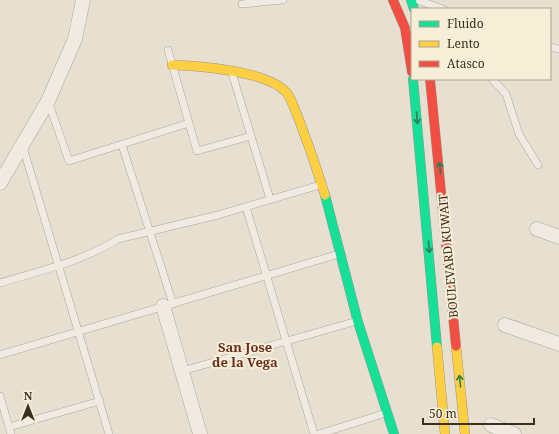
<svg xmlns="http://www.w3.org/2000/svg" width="559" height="434" font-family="'Noto Serif',serif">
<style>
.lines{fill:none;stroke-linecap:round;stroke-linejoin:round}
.lane-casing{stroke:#ada599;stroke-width:8}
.street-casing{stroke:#ada599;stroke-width:15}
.fast-casing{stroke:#9c958a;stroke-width:10}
.slow-casing{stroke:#9c958a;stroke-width:10}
.jam-casing{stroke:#9c958a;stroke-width:10}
.lane{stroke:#efebe3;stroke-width:7}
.street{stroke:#efebe3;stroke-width:14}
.fast{stroke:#16e098;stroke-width:9}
.slow{stroke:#ffcf43;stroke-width:9}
.jam{stroke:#f24e42;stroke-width:9}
.oneway{stroke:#2b7e56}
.labels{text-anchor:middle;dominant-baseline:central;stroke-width:4;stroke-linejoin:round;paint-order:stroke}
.street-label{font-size:12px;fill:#3d2e20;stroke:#f7eed8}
.neighbourhood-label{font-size:13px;font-weight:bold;fill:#6b2e1e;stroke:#f7eed8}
</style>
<rect width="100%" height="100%" fill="#e7e0d1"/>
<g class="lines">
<defs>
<g id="lane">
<polyline points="417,0 443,9"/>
<polyline points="242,4 283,0"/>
<polyline points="550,47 559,49"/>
<polyline points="168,50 197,151 251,136"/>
<polyline points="232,73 270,199"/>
<polyline points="492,79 506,94 519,134 538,165"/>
<polyline points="48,101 69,161 189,123"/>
<polyline points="122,145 173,304"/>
<polyline points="23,147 109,434"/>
<polyline points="246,207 314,434"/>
<path d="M0,283c39,-12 84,-22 118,-44l100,-24 102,-30"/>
<polyline points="0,355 339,254"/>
<polyline points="182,371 357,321"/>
<polyline points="0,396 11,434"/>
<polyline points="9,427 100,401"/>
<polyline points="319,434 386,413"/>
</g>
<g id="street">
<polyline points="0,183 48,101 75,39 83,0"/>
<polyline points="537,229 559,237"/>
<polyline points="163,306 200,434"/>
<polyline points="505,325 559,344"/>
<polyline points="491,425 514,434"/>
</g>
<g id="fast">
<polyline points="411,0 414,9"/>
<polyline points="413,79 437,347"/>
<polyline points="325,195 358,322 394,434"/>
</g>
<g id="slow">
<path d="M172,65c28,1 95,6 114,27 6,7 8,17 12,25 10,26 19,52 27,78"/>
<polyline points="456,346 465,434"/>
<polyline points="437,347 445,434"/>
</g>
<g id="jam">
<polyline points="393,0 405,28 412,72"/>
<polyline points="430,79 456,346"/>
</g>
</defs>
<!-- lane casing -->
<use href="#lane" class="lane-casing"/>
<!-- street casing -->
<use href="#street" class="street-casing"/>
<!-- fast casing -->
<use href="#fast" class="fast-casing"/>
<!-- slow casing -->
<use href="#slow" class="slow-casing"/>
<!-- jam casing -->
<use href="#jam" class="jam-casing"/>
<!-- lane -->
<use href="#lane" class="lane"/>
<!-- street -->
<use href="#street" class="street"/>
<!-- fast -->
<use href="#fast" class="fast"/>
<!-- slow -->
<use href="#slow" class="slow"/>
<!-- jam -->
<use href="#jam" class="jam"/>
</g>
<!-- one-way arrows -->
<defs><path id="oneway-shaft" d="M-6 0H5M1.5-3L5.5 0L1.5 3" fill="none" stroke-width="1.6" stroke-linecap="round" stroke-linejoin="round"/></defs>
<g class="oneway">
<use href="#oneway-shaft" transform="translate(417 118) rotate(85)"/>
<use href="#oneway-shaft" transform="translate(440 168) rotate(-95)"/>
<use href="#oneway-shaft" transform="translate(429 247) rotate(85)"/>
<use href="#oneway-shaft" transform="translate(460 381) rotate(-95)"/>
</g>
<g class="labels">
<!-- street labels -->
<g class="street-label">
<text transform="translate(448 256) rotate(-95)">BOULEVARD KUWAIT</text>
</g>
<!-- neighbourhood labels -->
<g class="neighbourhood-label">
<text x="245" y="347">San Jose<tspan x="245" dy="15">de la Vega</tspan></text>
</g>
</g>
<!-- legend -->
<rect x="411" y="8" width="140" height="72" fill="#f7eed8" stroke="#ada18e"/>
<rect x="419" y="21" width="20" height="6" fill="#16e098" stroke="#ada18e"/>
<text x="447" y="28" font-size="12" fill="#3d2e20">Fluido</text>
<rect x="419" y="41" width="20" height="6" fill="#ffcf43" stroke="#ada18e"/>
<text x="447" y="48" font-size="12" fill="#3d2e20">Lento</text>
<rect x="419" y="61" width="20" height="6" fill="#f24e42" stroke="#ada18e"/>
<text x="447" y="68" font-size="12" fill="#3d2e20">Atasco</text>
<!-- north arrow -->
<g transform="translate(28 406)" stroke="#f7eed8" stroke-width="3" paint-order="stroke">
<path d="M0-3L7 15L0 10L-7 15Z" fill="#3d2e20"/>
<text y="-6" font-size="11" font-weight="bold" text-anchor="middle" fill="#3d2e20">N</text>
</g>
<!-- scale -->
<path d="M423 418v6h111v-6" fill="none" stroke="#3d2e20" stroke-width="2"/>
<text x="429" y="418" font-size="12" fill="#3d2e20" stroke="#f7eed8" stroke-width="3" paint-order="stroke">50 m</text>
</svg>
